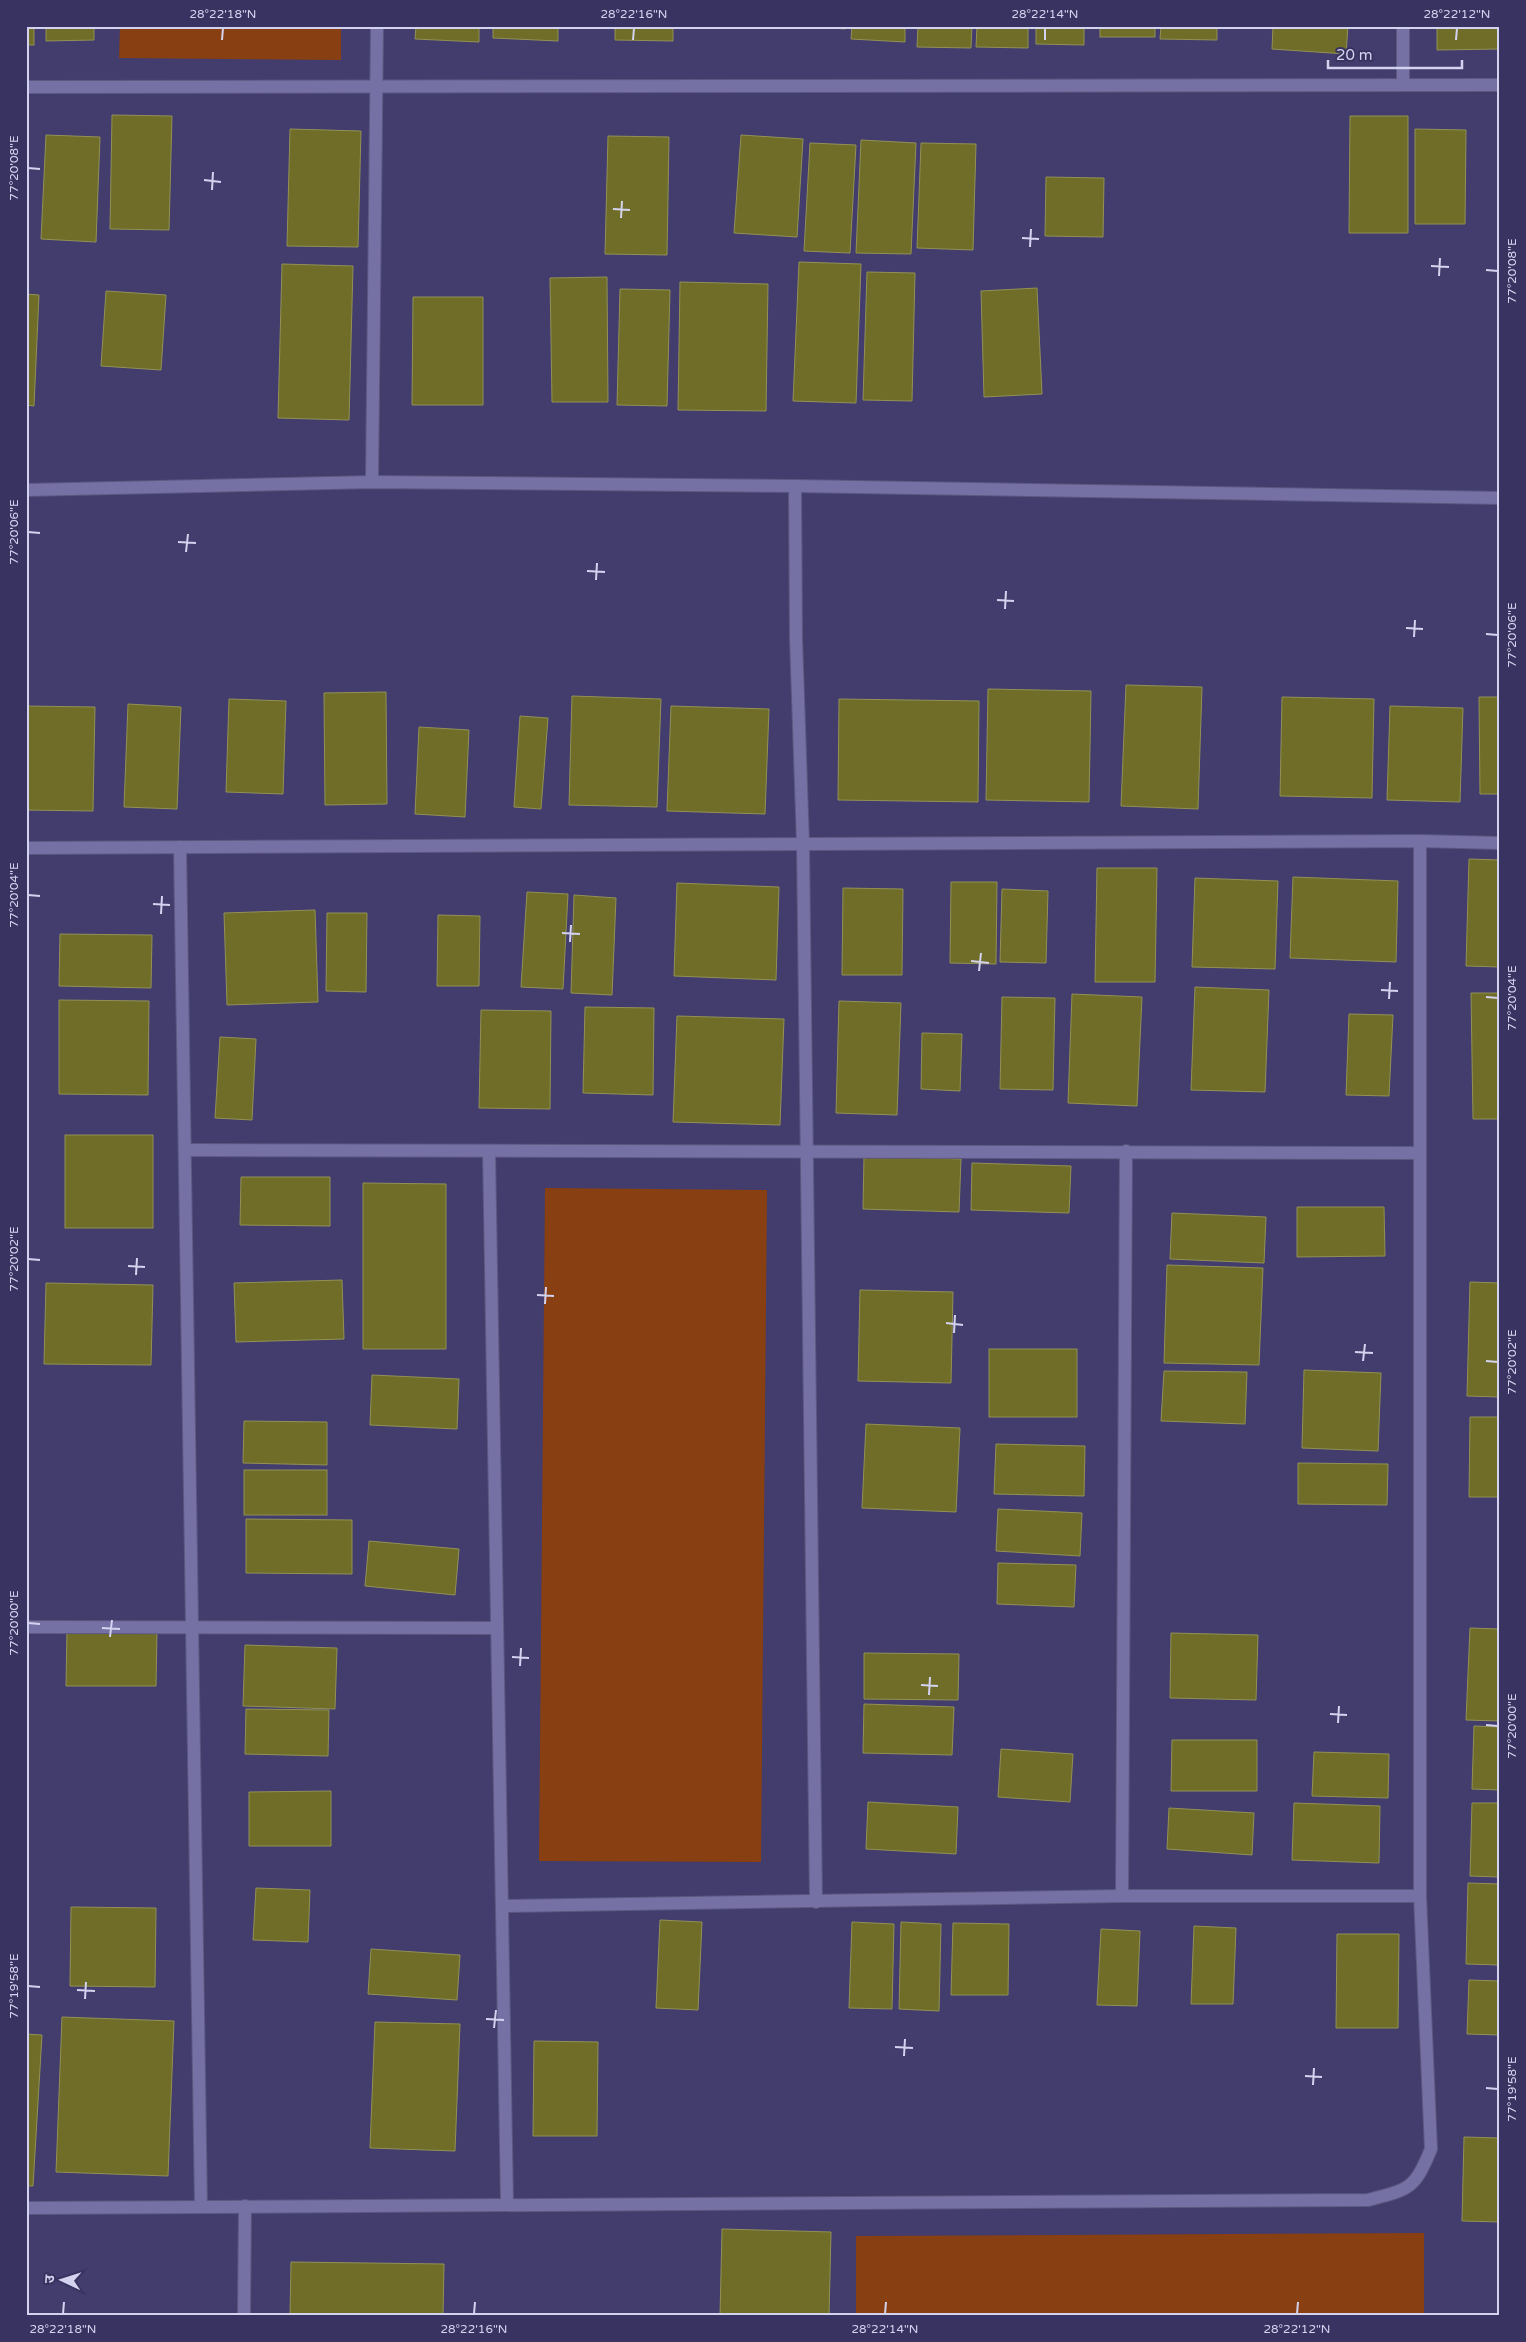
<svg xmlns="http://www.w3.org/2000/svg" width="1526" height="2342" font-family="'Varela Round','Noto Sans Devanagari',sans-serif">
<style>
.green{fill:#883f12}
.building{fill:#6f6d27;stroke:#929157}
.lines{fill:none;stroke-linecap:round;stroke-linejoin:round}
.street-casing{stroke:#5d5880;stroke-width:14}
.street{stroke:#7671a5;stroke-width:12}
.ticks{fill:none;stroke:#d4d3ef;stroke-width:2}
.neatline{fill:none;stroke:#d4d3ef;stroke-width:2}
.ticks-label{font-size:12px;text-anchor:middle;fill:#d4d3ef}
</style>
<rect width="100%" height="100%" fill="#433d6d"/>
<!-- green -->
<g class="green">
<polygon points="120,26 341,26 341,60 119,58"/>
<polygon points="545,1188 767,1190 761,1862 539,1861"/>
<polygon points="1424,2233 1424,2316 856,2316 856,2236"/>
</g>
<!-- building -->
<g class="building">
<rect x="26" y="26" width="8" height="19"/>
<polygon points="46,26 94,26 94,40 46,41"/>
<polygon points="416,26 479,26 479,42 415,39"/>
<polygon points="493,26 558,26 558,41 493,38"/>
<polygon points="615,26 673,26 673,41 615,40"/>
<polygon points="803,26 845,26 845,29"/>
<polygon points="852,26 905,26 905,42 851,39"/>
<polygon points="918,26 972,26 971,48 917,47"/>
<polygon points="977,26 1028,26 1028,48 976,47"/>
<polygon points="1036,26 1084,26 1084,45 1036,44"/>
<rect x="1100" y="26" width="55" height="11"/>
<polygon points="1161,26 1217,26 1217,40 1160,39"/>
<polygon points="1273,26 1348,26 1346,54 1272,49"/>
<polygon points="1437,26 1500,26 1500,49 1437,50"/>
<polygon points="112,115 172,116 169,230 110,229"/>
<polygon points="1350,116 1408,116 1408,233 1349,233"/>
<polygon points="290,129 361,131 358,247 287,246"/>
<polygon points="1415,129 1466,130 1465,224 1415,224"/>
<polygon points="46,135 100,137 96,242 41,239"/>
<polygon points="741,135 803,139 797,237 734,233"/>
<polygon points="608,136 669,137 667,255 605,254"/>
<polygon points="861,140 916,143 911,254 856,253"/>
<polygon points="810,143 856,145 850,253 804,251"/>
<polygon points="921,143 976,144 973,250 917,248"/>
<polygon points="1046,177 1104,178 1103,237 1045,236"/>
<polygon points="799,262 861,264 856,403 793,401"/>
<polygon points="282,264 353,266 349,420 278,418"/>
<polygon points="867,272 915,273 912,401 863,400"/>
<polygon points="607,277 608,402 552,402 550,278"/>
<polygon points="680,282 768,284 766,411 678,410"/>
<polygon points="1037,288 1042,394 984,397 981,291"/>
<polygon points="620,289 670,290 667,406 617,405"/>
<polygon points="106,291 166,295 161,370 101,366"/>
<polygon points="26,294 39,295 34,406 26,405"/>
<polygon points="413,297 483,297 483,405 412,405"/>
<polygon points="1126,685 1202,687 1198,809 1121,806"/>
<polygon points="988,689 1091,691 1089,802 986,800"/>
<polygon points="386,692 387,804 325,805 324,693"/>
<polygon points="572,696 661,699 657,807 569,805"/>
<polygon points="1282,697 1374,699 1372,798 1280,796"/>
<polygon points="1479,697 1500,697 1500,794 1480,794"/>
<polygon points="229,699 286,701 283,794 226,792"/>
<polygon points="839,699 979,701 978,802 838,800"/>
<polygon points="128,704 181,707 177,809 124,807"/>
<polygon points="26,706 95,707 93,811 26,810"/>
<polygon points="671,706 769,709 765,814 667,811"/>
<polygon points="1390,706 1463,708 1460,802 1387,800"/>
<polygon points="520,716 548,718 541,809 514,807"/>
<polygon points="419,727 469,730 465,817 415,814"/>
<polygon points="1469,859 1500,860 1500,967 1466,966"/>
<polygon points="1097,868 1157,868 1155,982 1095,982"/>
<polygon points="1293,877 1398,881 1396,962 1290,958"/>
<polygon points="1195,878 1278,881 1275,969 1192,967"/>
<polygon points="951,882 997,882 996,964 950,963"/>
<polygon points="677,883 779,887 776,980 674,976"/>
<polygon points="843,888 903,889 902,975 842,975"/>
<polygon points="1002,889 1048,891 1046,963 1000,962"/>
<polygon points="527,892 568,894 563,989 521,987"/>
<polygon points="574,895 616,898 612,995 571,993"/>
<polygon points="315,910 318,1002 227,1005 224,913"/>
<polygon points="327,913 367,913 366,992 326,991"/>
<polygon points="438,915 480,916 479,986 437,986"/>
<polygon points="60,934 152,935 151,988 59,986"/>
<polygon points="26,942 28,942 26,979"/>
<polygon points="1195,987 1269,990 1265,1092 1191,1090"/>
<polygon points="1471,993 1500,993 1500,1119 1473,1119"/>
<polygon points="1072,994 1142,997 1137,1106 1068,1103"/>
<polygon points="1002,997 1055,998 1053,1090 1000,1089"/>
<polygon points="59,1000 149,1001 148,1095 59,1094"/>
<polygon points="839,1001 901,1003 897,1115 836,1113"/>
<polygon points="585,1007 654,1008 653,1095 583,1093"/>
<polygon points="481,1010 551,1011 550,1109 479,1108"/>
<polygon points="1349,1014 1393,1015 1389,1096 1346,1095"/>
<polygon points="677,1016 784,1019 780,1125 673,1122"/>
<polygon points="922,1033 962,1034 960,1091 921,1089"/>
<polygon points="220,1037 256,1039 252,1120 215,1118"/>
<rect x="65" y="1135" width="88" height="93"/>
<polygon points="864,1156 961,1159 959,1212 863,1209"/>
<polygon points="972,1163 1071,1166 1069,1213 971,1210"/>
<polygon points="241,1177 330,1177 330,1226 240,1225"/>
<polygon points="363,1183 446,1184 446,1349 363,1349"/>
<polygon points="1297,1207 1384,1207 1385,1256 1297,1257"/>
<polygon points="1172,1213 1266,1217 1264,1263 1170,1259"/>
<polygon points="1167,1265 1263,1268 1259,1365 1164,1363"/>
<polygon points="342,1280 344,1339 236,1342 234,1283"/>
<polygon points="1470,1282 1500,1283 1500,1397 1467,1396"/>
<polygon points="46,1283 153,1285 151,1365 44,1364"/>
<polygon points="860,1290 953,1292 951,1383 858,1381"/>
<rect x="989" y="1349" width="88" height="68"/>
<polygon points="1304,1370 1381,1373 1378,1451 1302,1448"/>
<polygon points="1164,1371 1247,1372 1245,1424 1161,1421"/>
<polygon points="372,1375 459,1379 457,1429 370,1425"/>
<polygon points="1470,1417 1500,1417 1500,1497 1469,1497"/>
<polygon points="244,1421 327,1422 327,1465 243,1463"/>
<polygon points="866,1424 960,1428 956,1512 862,1508"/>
<polygon points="996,1444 1085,1446 1084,1496 994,1494"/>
<polygon points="1298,1463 1388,1464 1387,1505 1298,1504"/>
<rect x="244" y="1470" width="83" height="45"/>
<polygon points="998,1509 1082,1513 1080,1556 996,1551"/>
<polygon points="246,1519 352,1520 352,1574 246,1573"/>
<polygon points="369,1541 459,1549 455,1595 365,1586"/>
<polygon points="998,1563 1076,1565 1074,1607 997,1604"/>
<polygon points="1470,1628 1500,1629 1500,1721 1466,1720"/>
<polygon points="67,1629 157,1630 156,1686 66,1686"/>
<polygon points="1171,1633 1258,1635 1256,1700 1170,1698"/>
<polygon points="245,1645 337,1648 335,1709 243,1706"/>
<polygon points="864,1653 959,1654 958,1700 864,1699"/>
<polygon points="864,1704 954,1707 952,1755 863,1753"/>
<polygon points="246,1709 329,1710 328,1756 245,1754"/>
<polygon points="1474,1726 1500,1727 1500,1790 1472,1789"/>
<polygon points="1172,1740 1257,1740 1257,1791 1171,1791"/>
<polygon points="1001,1749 1073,1754 1070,1802 998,1797"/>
<polygon points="1314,1752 1389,1754 1388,1798 1312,1796"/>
<polygon points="331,1791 331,1846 249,1846 249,1792"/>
<polygon points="868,1802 958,1807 956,1854 866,1849"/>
<polygon points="1294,1803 1380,1806 1379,1863 1292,1860"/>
<polygon points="1472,1803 1500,1803 1500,1877 1470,1876"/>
<polygon points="1169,1808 1254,1813 1252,1855 1167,1849"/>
<polygon points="1468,1883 1500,1884 1500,1965 1466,1964"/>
<polygon points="256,1888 310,1890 308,1942 253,1940"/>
<polygon points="71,1907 156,1908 155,1987 70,1986"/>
<polygon points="660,1920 702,1922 698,2010 656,2008"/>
<polygon points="852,1922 894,1924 892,2009 849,2008"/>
<polygon points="901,1922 941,1924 939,2011 899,2009"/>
<polygon points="953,1923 1009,1924 1008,1995 951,1995"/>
<polygon points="1194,1926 1236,1928 1233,2004 1191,2004"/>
<polygon points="1101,1929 1140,1931 1137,2006 1097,2005"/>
<polygon points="1337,1934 1399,1934 1398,2028 1336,2028"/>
<polygon points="371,1949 460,1955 457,2000 368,1994"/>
<polygon points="1469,1980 1500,1981 1500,2035 1467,2034"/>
<polygon points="62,2017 174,2021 168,2176 56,2172"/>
<polygon points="375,2022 460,2024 455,2151 370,2148"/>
<polygon points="26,2034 42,2035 33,2186 26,2186"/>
<polygon points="534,2041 598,2042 597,2136 533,2136"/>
<polygon points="1464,2137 1500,2138 1500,2222 1462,2221"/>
<polygon points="722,2229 831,2232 829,2316 720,2316"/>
<polygon points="291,2262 444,2264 443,2316 290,2316"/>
</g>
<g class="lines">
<defs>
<g id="street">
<polyline points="1403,26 1403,83"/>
<polyline points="26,87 1500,85"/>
<polyline points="372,482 377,26"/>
<polyline points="795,486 796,638 803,844 816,1902"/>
<polyline points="26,490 372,482 795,486 1500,498"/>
<polyline points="180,847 201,2207"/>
<polyline points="26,848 1420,841 1500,843"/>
<polyline points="185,1150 1420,1153"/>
<polyline points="489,1151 507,2204"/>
<polyline points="26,1627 497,1628"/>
<polyline points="1122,1896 1126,1151"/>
<polyline points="502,1906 1122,1896 1420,1896"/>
<path d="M26,2208l1342,-8c42,-11 46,-10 63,-51l-11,-253v-1055"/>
<polyline points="244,2316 245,2206"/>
</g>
</defs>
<!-- street casing -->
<use href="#street" class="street-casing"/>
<!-- street -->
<use href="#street" class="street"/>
</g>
<!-- ticks -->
<path class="ticks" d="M222,40l1,-12M633,40l1,-12M1045,40v-12M1456,40l1,-12M28,168l12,1M204,180l17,2M212,190l1,-18M613,209l17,1M621,218l1,-17M1022,238l17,1M1030,247l1,-18M1431,266l18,1M1486,270l12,1M1439,276l1,-18M28,532l12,1M178,542l18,1M186,552l2,-18M587,571l18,1M596,580l1,-17M997,600l17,1M1005,609l1,-18M1406,628l17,1M1486,634l12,1M1414,637l1,-17M28,895l12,1M153,904l17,1M161,914l1,-18M562,933l18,1M570,942l1,-17M971,961l18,2M979,971l2,-18M1381,990l17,1M1486,997l12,1M1389,999l1,-17M28,1259l12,1M128,1266l17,1M136,1275l1,-17M537,1295l17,1M545,1304l1,-17M946,1323l17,2M954,1333l1,-18M1355,1352l18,1M1363,1361l2,-17M1486,1361l12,1M28,1623l12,1M102,1628l18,1M110,1637l2,-17M512,1657l17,1M520,1666l1,-18M921,1685l17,1M929,1695l1,-18M1330,1714l17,1M1338,1723l1,-17M1486,1725l12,1M28,1986l12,1M77,1990l18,1M85,1999l1,-17M486,2019l18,1M494,2028l2,-18M895,2047l18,1M904,2056l1,-17M1305,2076l17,1M1313,2085l1,-17M1486,2088l12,1M63,2314l1,-12M474,2314l1,-12M885,2314l1,-12M1297,2314l1,-12"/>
<!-- border -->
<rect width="1526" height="2342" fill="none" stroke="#393361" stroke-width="55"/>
<!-- north arrow -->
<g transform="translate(62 2280) rotate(274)" stroke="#393361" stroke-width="4" paint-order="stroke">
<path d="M0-4L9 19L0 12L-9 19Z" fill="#d4d3ef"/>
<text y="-8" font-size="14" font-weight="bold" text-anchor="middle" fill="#d4d3ef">उ</text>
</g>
<!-- scale -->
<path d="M1328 60v8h134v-8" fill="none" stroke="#d4d3ef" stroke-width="2.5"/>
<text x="1336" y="60" font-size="15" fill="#d4d3ef" stroke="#393361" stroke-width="4" paint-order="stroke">20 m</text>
<rect x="28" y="28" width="1470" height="2286" class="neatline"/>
<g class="ticks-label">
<text x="223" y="18">28°22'18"N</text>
<text x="634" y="18">28°22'16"N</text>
<text x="1045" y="18">28°22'14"N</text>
<text x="1457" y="18">28°22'12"N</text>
<text transform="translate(14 168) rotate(-90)" y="4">77°20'08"E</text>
<text transform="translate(1512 271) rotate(-90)" y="4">77°20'08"E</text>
<text transform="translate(14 532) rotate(-90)" y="4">77°20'06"E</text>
<text transform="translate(1512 635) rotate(-90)" y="4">77°20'06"E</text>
<text transform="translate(14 895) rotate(-90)" y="4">77°20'04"E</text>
<text transform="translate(1512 998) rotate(-90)" y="4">77°20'04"E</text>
<text transform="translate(14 1259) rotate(-90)" y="4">77°20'02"E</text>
<text transform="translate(1512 1362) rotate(-90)" y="4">77°20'02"E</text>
<text transform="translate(14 1623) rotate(-90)" y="4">77°20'00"E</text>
<text transform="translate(1512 1726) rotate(-90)" y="4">77°20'00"E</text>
<text transform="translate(14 1986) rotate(-90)" y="4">77°19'58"E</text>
<text transform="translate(1512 2089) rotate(-90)" y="4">77°19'58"E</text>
<text x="63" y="2333">28°22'18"N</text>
<text x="474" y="2333">28°22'16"N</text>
<text x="885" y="2333">28°22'14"N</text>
<text x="1297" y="2333">28°22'12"N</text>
</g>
</svg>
